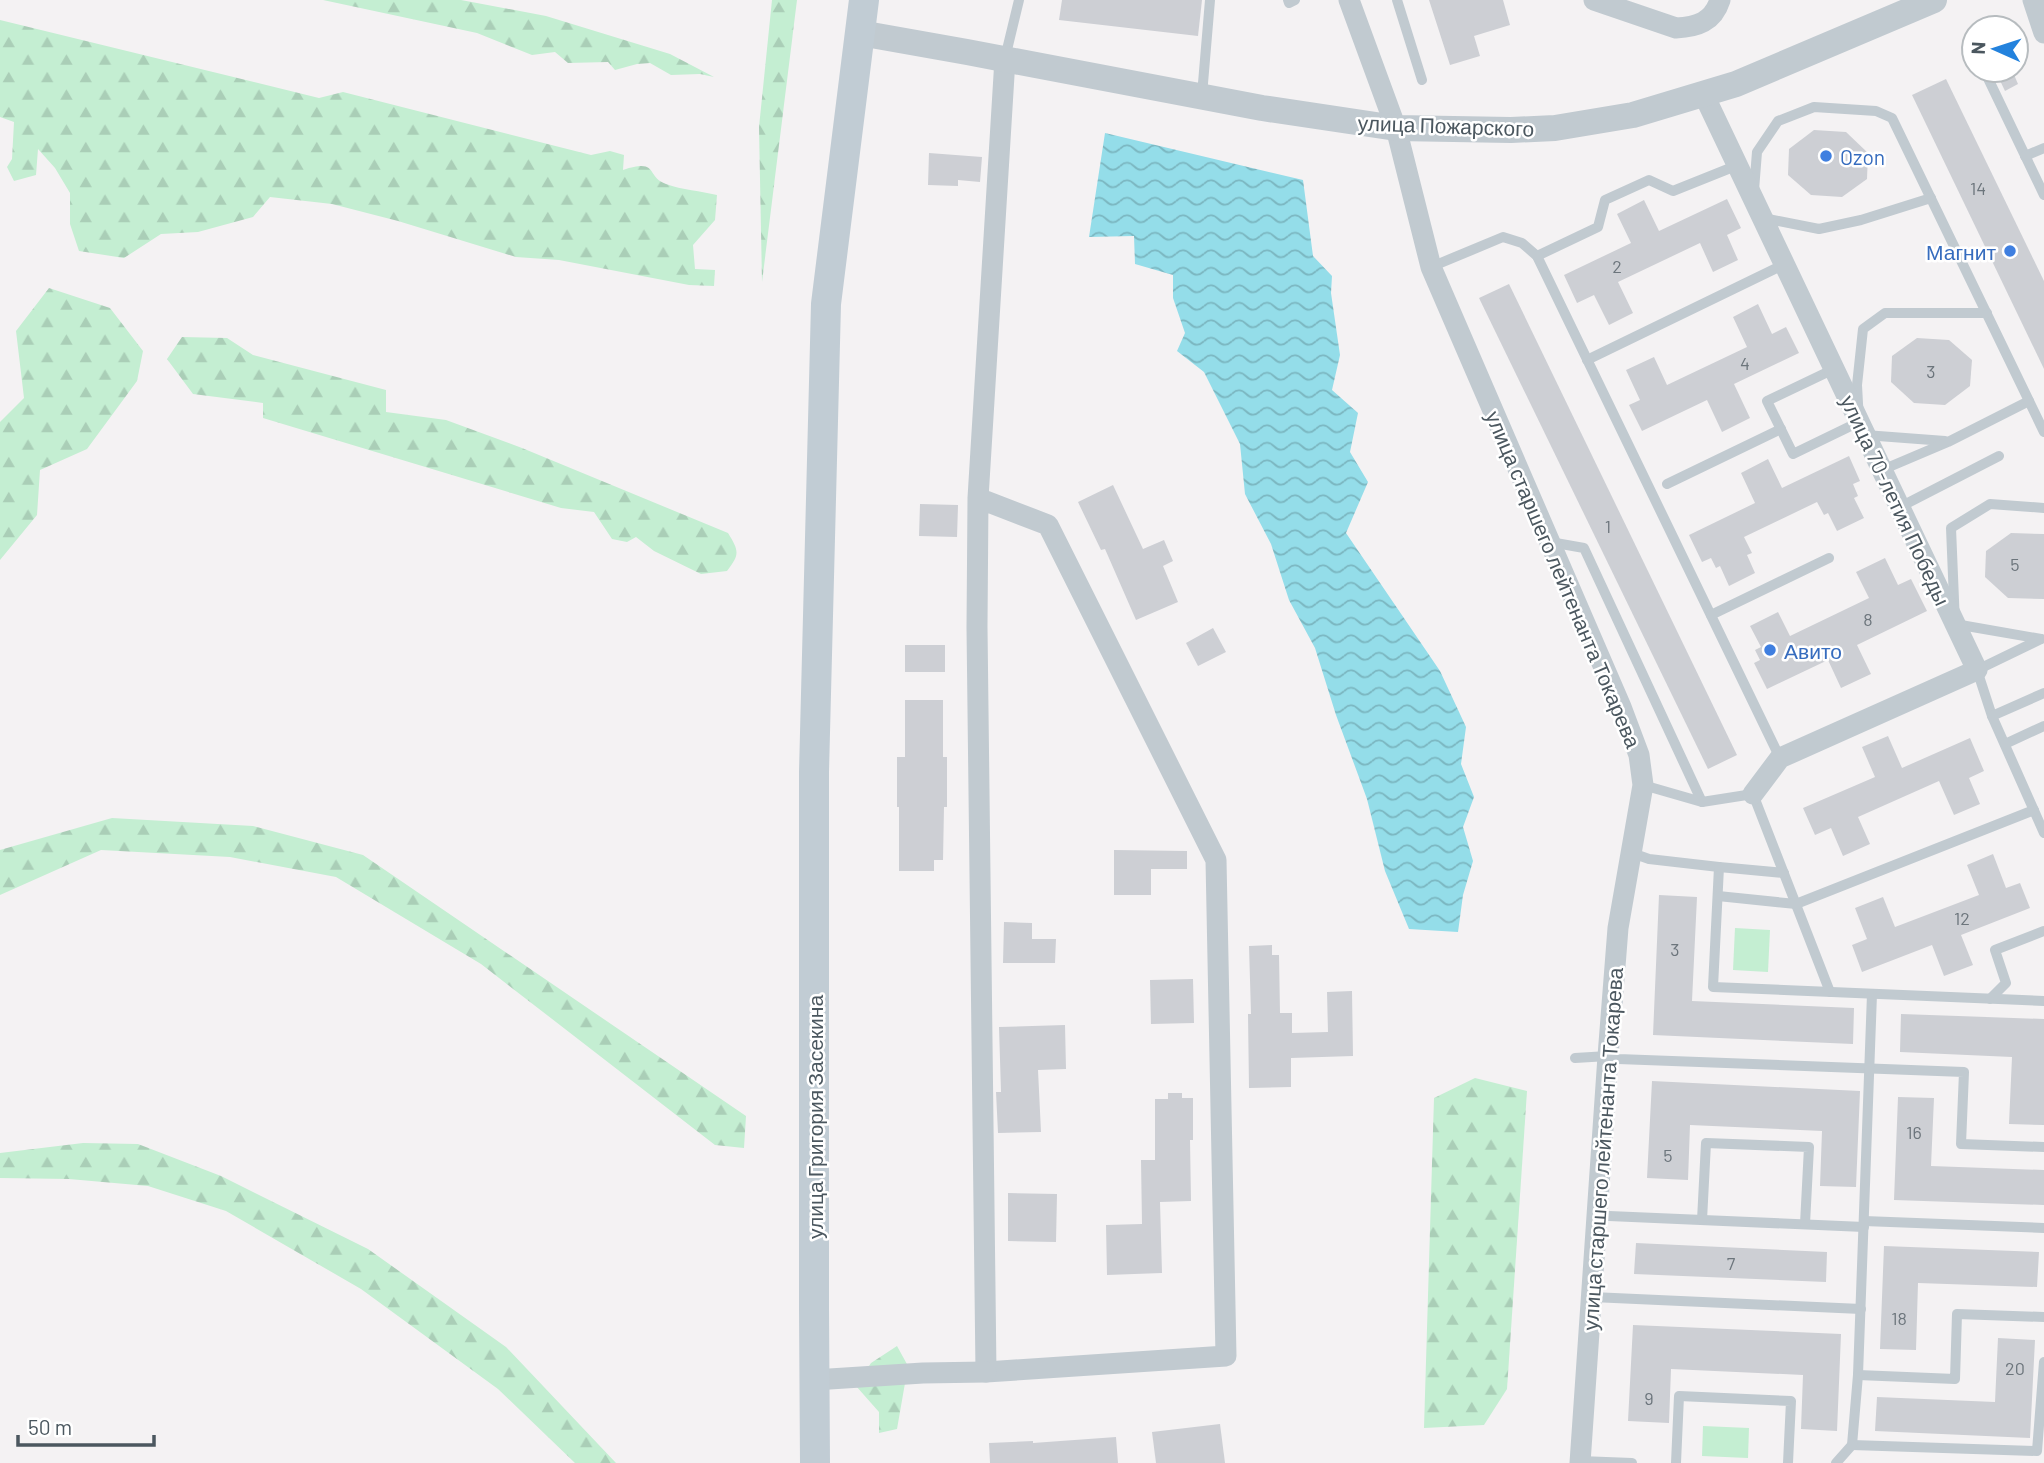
<svg xmlns="http://www.w3.org/2000/svg" width="2044" height="1463" font-family="Barlow,sans-serif">
<style>
.forest{fill:url(#forest-firs)}
.park{fill:#c4eed2}
.water{fill:url(#water-waves)}
.building{fill:#cdcfd4}
.lines{fill:none;stroke-linecap:round;stroke-linejoin:round}
.service{stroke:#c1cad0;stroke-width:10}
.minor{stroke:#c1cad0;stroke-width:21}
.tertiary{stroke:#c1cad0;stroke-width:26}
.secondary{stroke:#c1ccd4;stroke-width:30}
.shop-dot{fill:#3f7fe0;stroke:#fff;stroke-width:2.5}
.labels{text-anchor:middle;dominant-baseline:central;stroke-width:5;stroke-linejoin:round;paint-order:stroke}
.number-label{font-size:18px;fill:#6c757c}
.street-label{font-size:21px;fill:#4b575f;stroke:#fff}
.shop-label{font-size:21px;fill:#366cbe;stroke:#fff;text-anchor:start}
</style>
<defs>
<pattern id="forest-firs" width="22" height="20" patternUnits="userSpaceOnUse" patternTransform="scale(1.75)"><rect width="22" height="20" fill="#c4eed2"/><path d="M5 1l3.5 6h-7zM16 11l3.5 6h-7z" fill="#aaceb7"/></pattern>
<pattern id="water-waves" width="16" height="10" patternUnits="userSpaceOnUse" patternTransform="scale(1.75)"><rect width="16" height="10" fill="#94dde9"/><path d="M0 5q4-4 8 0t8 0" fill="none" stroke="#7bb6c0"/></pattern>
</defs>
<rect width="100%" height="100%" fill="#f4f2f3"/>
<!-- forest -->
<g class="forest">
<polygon points="323,0 461,0 546,16 670,54 714,77 700,74 671,75 650,63 637,64 615,70 608,62 568,63 555,52 532,55 477,33"/>
<polygon points="772,0 797,0 762,282 759,127"/>
<path d="M0,20l319,78 24,-6 248,63 19,-4 14,4 -1,15c37,-12 22,7 43,14 16,6 35,7 51,11l-2,25 -22,25 2,24 20,1 -1,16 -25,-1 -130,-25 -43,-3 -118,-36 -66,-17 -62,-7 -17,20 -55,15 -37,2 -37,24 -45,-7 -9,-27v-31l-15,-25 -17,-19 -2,26 -22,6 -7,-14 5,-8 2,-37 -14,-5z"/>
<polygon points="49,288 110,308 143,351 137,381 87,449 40,470 37,515 0,560 0,422 24,398 16,331"/>
<path d="M182,337l45,1 26,17 133,35v22l60,8 76,28 206,85c11,18 12,21 -1,38l-26,3 -47,-23 -18,-14 -9,5 -15,-3 -18,-27 -33,-4 -298,-90v-15l-70,-9 -26,-35z"/>
<polygon points="112,818 253,826 363,855 746,1116 744,1148 715,1145 481,964 336,877 230,857 101,850 0,895 0,850"/>
<polygon points="1475,1078 1527,1091 1507,1389 1484,1425 1424,1428 1434,1098"/>
<polygon points="83,1143 138,1144 221,1176 368,1249 506,1347 616,1463 575,1463 498,1389 361,1289 226,1211 148,1186 69,1179 0,1178 0,1153"/>
<polygon points="897,1346 908,1366 897,1429 879,1433 879,1412 856,1386 871,1363"/>
</g>
<!-- park -->
<g class="park">
<polygon points="1735,928 1770,930 1768,972 1733,970"/>
<polygon points="1703,1426 1749,1428 1748,1458 1702,1456"/>
</g>
<!-- water -->
<polygon class="water" points="1105,133 1303,180 1313,256 1332,276 1331,293 1340,355 1332,390 1358,413 1350,452 1368,482 1346,533 1440,671 1466,727 1461,764 1474,797 1463,827 1473,861 1463,895 1458,932 1409,929 1385,871 1367,799 1336,715 1315,648 1289,600 1271,544 1245,494 1240,444 1204,372 1177,351 1185,333 1173,298 1173,275 1135,264 1134,236 1089,237"/>
<!-- building -->
<g class="building">
<polygon points="1062,0 1202,0 1198,36 1059,20"/>
<polygon points="1429,0 1503,0 1510,25 1474,36 1480,56 1450,65"/>
<polygon points="1995,70 2012,70 2018,84 2005,91"/>
<polygon points="1946,79 2044,281 2044,369 1912,95"/>
<polygon points="1814,130 1846,132 1868,153 1867,179 1842,197 1811,195 1788,175 1789,149"/>
<polygon points="929,153 982,157 980,182 958,180 958,186 928,185"/>
<polygon points="1727,199 1741,228 1727,235 1738,260 1713,272 1700,243 1618,282 1633,313 1609,325 1594,295 1577,303 1564,275 1631,243 1617,214 1644,200 1659,231"/>
<polygon points="1509,284 1737,755 1708,769 1479,298"/>
<polygon points="1758,304 1772,334 1786,327 1799,353 1734,384 1750,418 1722,432 1707,400 1642,431 1629,405 1640,400 1626,370 1654,357 1667,385 1747,347 1733,317"/>
<polygon points="1917,338 1949,340 1972,360 1970,386 1945,405 1914,403 1891,382 1892,356"/>
<polygon points="1849,456 1860,481 1853,484 1858,496 1854,498 1864,518 1837,531 1828,513 1824,515 1817,502 1744,537 1752,553 1747,555 1755,573 1729,586 1720,566 1716,568 1711,558 1702,562 1689,535 1755,503 1741,473 1768,459 1782,488"/>
<polygon points="1113,485 1143,549 1164,540 1173,561 1163,566 1178,602 1136,620 1105,549 1101,550 1078,502"/>
<polygon points="920,504 958,505 957,537 919,536"/>
<polygon points="2011,533 2044,534 2044,599 2008,598 1985,577 1986,551"/>
<polygon points="1885,558 1898,585 1911,579 1927,611 1857,645 1871,674 1841,688 1828,660 1767,689 1754,663 1760,660 1755,650 1761,647 1750,626 1778,612 1790,636 1869,598 1856,572"/>
<polygon points="1213,628 1226,652 1198,666 1186,643"/>
<rect x="905" y="645" width="40" height="27"/>
<polygon points="905,700 943,700 943,757 947,757 947,807 944,807 943,860 934,860 934,871 899,871 899,807 897,807 897,757 905,757"/>
<polygon points="1888,736 1902,768 1970,738 1984,771 1969,778 1980,804 1954,815 1939,781 1858,817 1870,844 1843,856 1831,828 1815,835 1803,808 1875,777 1862,747"/>
<polygon points="1114,850 1187,851 1187,869 1151,869 1151,895 1114,895"/>
<polygon points="1993,854 2006,888 2020,883 2030,908 1961,935 1973,965 1944,976 1932,945 1862,972 1852,945 1867,939 1855,908 1883,897 1895,927 1979,895 1967,865"/>
<polygon points="1659,895 1697,897 1692,1001 1854,1008 1853,1044 1653,1035"/>
<polygon points="1004,922 1032,923 1032,939 1056,939 1055,963 1003,963"/>
<polygon points="1272,945 1272,955 1279,955 1280,1013 1292,1013 1292,1033 1328,1032 1327,992 1352,991 1353,1056 1291,1058 1291,1087 1249,1088 1248,1014 1251,1014 1249,946"/>
<polygon points="1193,979 1194,1023 1151,1024 1150,980"/>
<polygon points="1901,1014 2044,1019 2044,1125 2009,1124 2012,1057 1900,1052"/>
<polygon points="1065,1025 1066,1069 1038,1070 1041,1132 998,1133 996,1092 1001,1092 999,1027"/>
<polygon points="1652,1081 1860,1091 1856,1187 1820,1186 1822,1131 1690,1125 1688,1180 1647,1178"/>
<polygon points="1168,1093 1182,1093 1182,1098 1193,1098 1193,1140 1190,1140 1191,1201 1160,1202 1162,1273 1107,1275 1106,1225 1142,1224 1141,1160 1155,1160 1155,1099 1168,1099"/>
<polygon points="1898,1097 1934,1098 1931,1166 2044,1170 2044,1205 1894,1200"/>
<polygon points="1008,1193 1057,1194 1056,1242 1008,1241"/>
<polygon points="1636,1243 1827,1252 1826,1282 1634,1274"/>
<polygon points="1884,1246 2039,1252 2037,1287 1918,1283 1916,1350 1880,1349"/>
<polygon points="1633,1325 1841,1334 1837,1431 1801,1429 1803,1375 1671,1369 1669,1423 1628,1421"/>
<polygon points="1998,1338 2035,1340 2030,1438 1875,1431 1877,1397 1995,1402"/>
<polygon points="1220,1424 1225,1463 1156,1463 1152,1432"/>
<polygon points="1116,1437 1118,1463 990,1463 989,1443 1033,1441 1033,1443"/>
</g>
<g class="lines">
<!-- service -->
<g class="service">
<polyline points="1288,0 1289,3 1295,0"/>
<polyline points="1397,0 1422,80"/>
<polyline points="1969,39 1974,50"/>
<polyline points="1005,58 1019,0"/>
<polyline points="1984,70 2044,195"/>
<polyline points="1202,95 1210,0"/>
<polyline points="2025,156 2044,148"/>
<polyline points="1754,190 1757,152 1778,121 1814,107 1876,111 1892,118 2044,432"/>
<polyline points="1763,218 1819,229 1861,220 1931,198"/>
<polyline points="1537,256 1598,227 1605,200 1649,180 1673,191 1738,165"/>
<polyline points="1431,267 1503,237 1522,243 1537,256 1780,758"/>
<polyline points="1587,360 1785,264"/>
<polyline points="1834,369 1767,401 1793,454 1859,422 1857,385 1863,329 1885,313 1987,313"/>
<polyline points="1865,435 1945,441"/>
<polyline points="1882,470 1948,442 2029,401"/>
<polyline points="1667,484 1781,429"/>
<polyline points="1900,507 1999,456"/>
<polyline points="1550,542 1584,548 1702,802"/>
<polyline points="1711,615 1829,558"/>
<polyline points="2041,639 1955,624 1951,528 1990,504 2044,508"/>
<polyline points="2041,639 1977,670 1992,716 2044,833"/>
<polyline points="1992,716 2044,693"/>
<polyline points="2005,744 2044,726"/>
<polyline points="1643,785 1702,802 1753,794 1830,992"/>
<polyline points="1632,853 1649,859 1719,867 1713,987 2044,1001"/>
<polyline points="1719,867 1784,873"/>
<polyline points="1718,896 1796,904 2034,810"/>
<polyline points="1990,999 2006,983 1995,950 2044,931"/>
<polyline points="1575,1058 1608,1056 1618,1059 1964,1072 1961,1144 2044,1147"/>
<polyline points="1609,1216 1864,1227"/>
<polyline points="1702,1220 1706,1143 1809,1147 1805,1224"/>
<polyline points="1864,1221 2044,1228"/>
<polyline points="1592,1297 1861,1309"/>
<polyline points="1858,1375 1955,1379 1957,1314 2044,1317"/>
<polyline points="1852,1445 2037,1451 2044,1362"/>
<polyline points="1580,1461 1632,1463"/>
<polyline points="1676,1463 1679,1396 1791,1401 1788,1463"/>
<polyline points="1836,1463 1852,1445 1858,1375 1872,994"/>
</g>
<!-- minor -->
<g class="minor">
<polyline points="1349,0 1396,128 1431,267 1621,707 1639,755 1643,785 1618,928 1608,1056 1580,1463"/>
<path d="M1594,0l82,28c21,-1 37,-6 44,-28"/>
<polyline points="2033,0 2044,33"/>
<polyline points="1704,95 1977,670 1780,758 1753,794"/>
<polyline points="978,498 1048,525 1216,860 1226,1356 986,1372 977,627 978,498 1005,59"/>
<polyline points="814,1380 923,1373 986,1372"/>
</g>
<!-- tertiary -->
<polyline class="tertiary" points="860,33 967,52 1262,108 1396,128 1511,130 1555,128 1633,115 1736,84 1934,0"/>
<!-- secondary -->
<polyline class="secondary" points="815,1463 814,1308 814,772 826,304 864,0"/>
</g>
<!-- markers -->
<g class="shop-dot">
<circle cx="1826" cy="156" r="7"/>
<circle cx="2010" cy="251" r="7"/>
<circle cx="1770" cy="650" r="7"/>
</g>
<g class="labels">
<!-- number labels -->
<g class="number-label">
<text x="1978" y="188">14</text>
<text x="1617" y="266">2</text>
<text x="1745" y="363">4</text>
<text x="1931" y="371">3</text>
<text x="1608" y="526">1</text>
<text x="2015" y="564">5</text>
<text x="1868" y="619">8</text>
<text x="1962" y="918">12</text>
<text x="1675" y="949">3</text>
<text x="1914" y="1132">16</text>
<text x="1668" y="1155">5</text>
<text x="1731" y="1263">7</text>
<text x="1899" y="1318">18</text>
<text x="2015" y="1368">20</text>
<text x="1649" y="1398">9</text>
</g>
<!-- street labels -->
<g class="street-label">
<text transform="translate(1446 125) rotate(2)">улица Пожарского</text>
<text transform="translate(1896 500) rotate(65)">улица 70-летия Победы</text>
<text transform="translate(1564 579) rotate(67)">улица старшего лейтенанта Токарева</text>
<text transform="translate(814 1117) rotate(-90)">улица Григория Засекина</text>
<text transform="translate(1602 1149) rotate(-86)">улица старшего лейтенанта Токарева</text>
</g>
<!-- shop labels -->
<g class="shop-label">
<text x="1840" y="156">Ozon</text>
<text x="1996" y="251" text-anchor="end">Магнит</text>
<text x="1784" y="650">Авито</text>
</g>
</g>
<!-- north arrow -->
<g transform="translate(1995 49) rotate(273)"><circle r="33" fill="#ffffff" stroke="#b7bcbf" stroke-width="2"/>
<path d="M0-5L12 26L0 18L-12 26Z" fill="#2382dd"/>
<text y="-10" font-size="19" font-weight="bold" text-anchor="middle" fill="#4b575f">N</text>
</g>
<!-- scale -->
<path d="M18 1435v10h136v-10" fill="none" stroke="#4b575f" stroke-width="3.5"/>
<text x="28" y="1435" font-size="21" fill="#4b575f" stroke="#ffffff" stroke-width="5" paint-order="stroke">50 m</text>
</svg>
